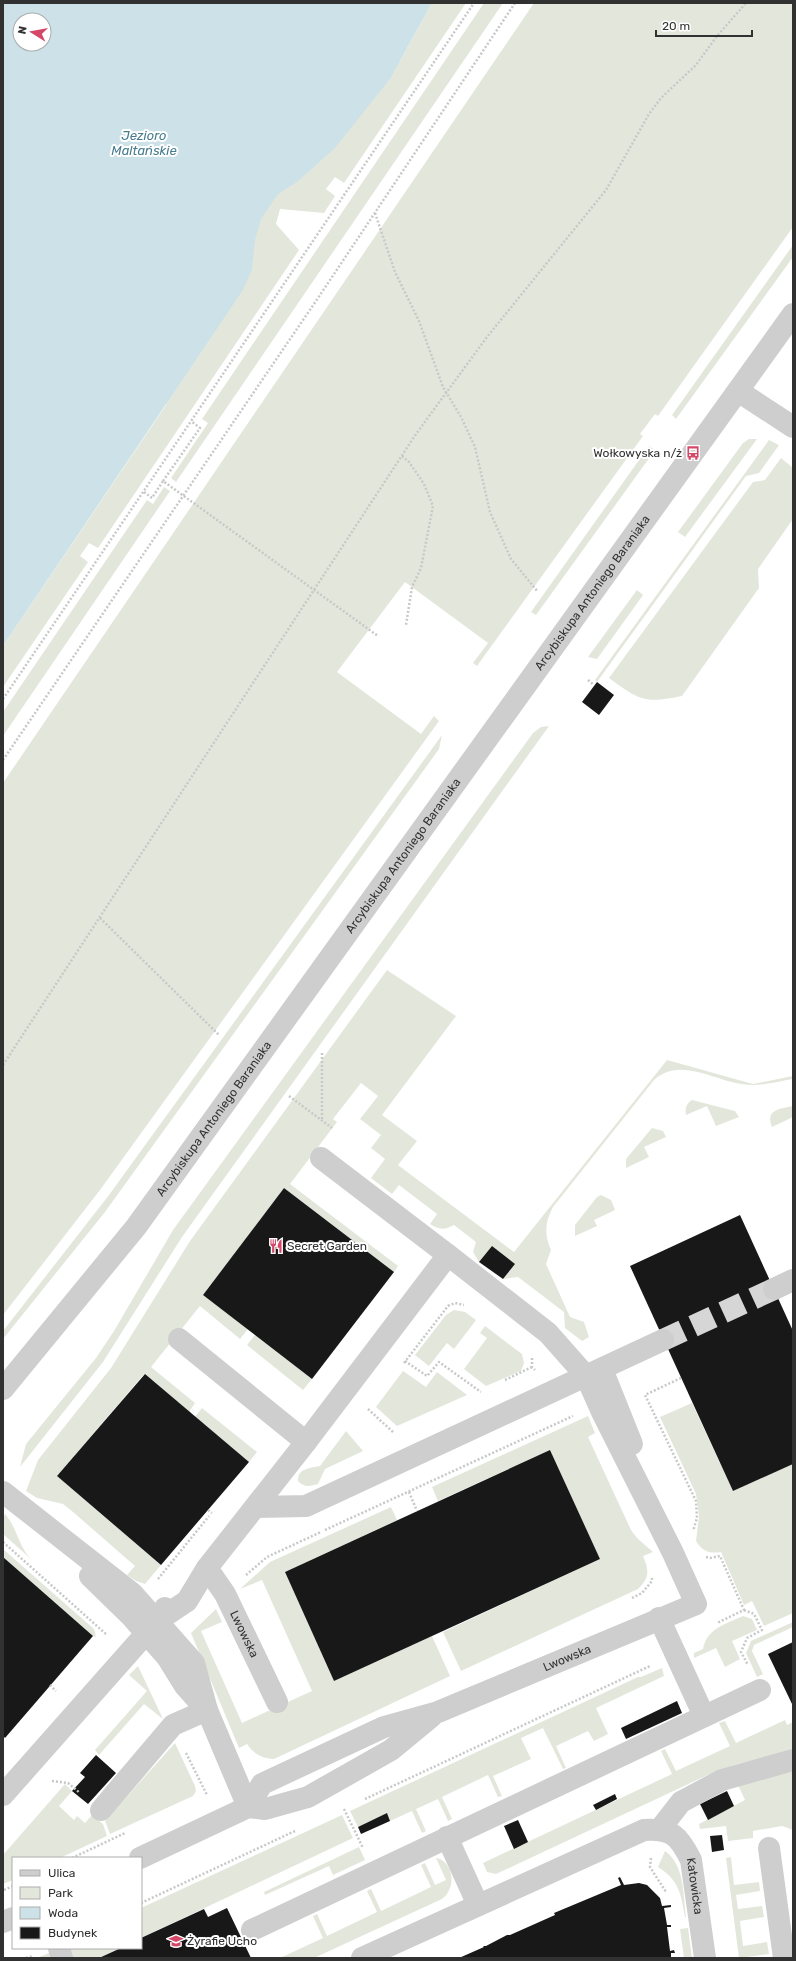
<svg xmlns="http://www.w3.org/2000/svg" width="796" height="1961" font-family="Rubik,sans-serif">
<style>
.green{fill:#e3e7db}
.water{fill:#cce2e8;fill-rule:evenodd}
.building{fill:#181818}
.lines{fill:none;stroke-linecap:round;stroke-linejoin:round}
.minor-tunnel{stroke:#d6d6d6;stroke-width:22;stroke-dasharray:22 11;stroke-linecap:butt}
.path{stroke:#c8c8c8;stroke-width:2.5;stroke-dasharray:2 2;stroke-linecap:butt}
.minor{stroke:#cecece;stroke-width:22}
.labels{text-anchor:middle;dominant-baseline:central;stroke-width:4;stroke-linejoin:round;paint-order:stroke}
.poi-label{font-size:12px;fill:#313131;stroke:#fff;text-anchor:start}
.street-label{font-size:12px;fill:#313131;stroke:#fff}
.water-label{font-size:13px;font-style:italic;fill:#467c8c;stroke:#fff}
</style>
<rect width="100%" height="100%" fill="#fff"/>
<!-- green -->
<g class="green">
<polygon points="432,3 466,3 344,183 335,177 326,189 335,196 324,213 280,209 276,224 299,250 98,548 89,543 80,556 88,562 3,687 3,646 166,405 172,375 247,225 400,61"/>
<polygon points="484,3 503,3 176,482 171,478 208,423 202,419"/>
<polygon points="534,3 793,3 793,227 658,416 655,414 640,434 643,436 477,666 473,663 488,643 405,582 337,672 421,734 434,716 439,721 100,1190 3,1315 3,783"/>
<polygon points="793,245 793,257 676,419 672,415"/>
<polygon points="749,439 757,439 685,537 678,532 743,443"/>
<polygon points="769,440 779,445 759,473 746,476 597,682 595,680"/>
<polygon points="649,446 655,450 536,615 531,612"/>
<path d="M781,458l12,10v51l-35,50 1,19 -77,108c-38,8 -43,4 -73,-18l144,-196 12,-2z"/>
<polygon points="164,487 170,491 3,736 3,712 147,500 153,504"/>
<polygon points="637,590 643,595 597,659 588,657"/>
<polygon points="549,726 182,1237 103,1362 20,1467 26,1444 96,1358 114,1331 173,1230 533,733 541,727"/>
<polygon points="442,735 439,749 105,1212 3,1339 3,1331 109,1195"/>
<path d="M387,970l69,46 -74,99 35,26 -19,24 116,87 153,-192 86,24 40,-8v3c-13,2 -26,6 -40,6 -33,1 -70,-31 -99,-5l-101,127c-8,15 -9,27 -2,43l-5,14 24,53 14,5 5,15 -7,4 -17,-13 -1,-16 -46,-35 -15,2 12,-15 -23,-18 -13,16 -6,-10 3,-10 -22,-17c-9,5 -15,5 -24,-1l7,-10 -38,-29 -7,9 -21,-16 14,-19 -14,-11 10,-13 -21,-16 18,-23 -17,-13 -28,36 4,3 -47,62 108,82 -4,6 -110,-84 -81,107 45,34 -8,10 -40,-33 -49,61 44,36 -6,9 -45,-38 -87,102 104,89 -16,19 -9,-3 -9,-6 8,-9 -62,-54 -10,-8 -26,-6 -11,-7 12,-31 73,-92 79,-127z"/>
<path d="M692,1100l43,11 4,6 -23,9 -9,-20 -21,9c-1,-7 0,-11 6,-15z"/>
<path d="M793,1106v11l-21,10c-7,-18 8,-18 21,-21z"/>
<polygon points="652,1128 663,1131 666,1137 644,1147 649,1157 626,1168 626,1159"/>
<polygon points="601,1195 611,1200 615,1210 594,1220 597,1226 575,1236 575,1225 597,1197"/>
<polygon points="454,1310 465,1312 476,1320 454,1349 447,1343 429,1366 415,1355 446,1315"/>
<polygon points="485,1326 522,1354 524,1363 521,1371 486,1386 464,1369 487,1338 480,1333"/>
<polygon points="255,1335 312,1379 303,1390 247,1345"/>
<polygon points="403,1371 426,1387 437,1372 467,1395 397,1426 376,1407"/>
<path d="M692,1403l41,88 60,-27v149l-29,13 -12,-25 -8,4 -23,-53c-12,2 -19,-1 -25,-11l3,-25 -3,-22 -36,-77z"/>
<polygon points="202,1408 257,1452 249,1462 195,1417"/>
<path d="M588,1416l7,17 -7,4 43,93 6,8 16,14 -10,4c6,14 7,22 -5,33l-177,82 -18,-39 157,-73 -50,-109 -112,51 -6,-14z"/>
<path d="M346,1431l17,20 -38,18 -7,15c-7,2 -14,4 -20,-3 -1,-13 13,-13 22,-15z"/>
<path d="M391,1507l6,13 -112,52 49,109 98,-45 18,40 -176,83c-13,-1 -20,-5 -27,-15l-8,4 -48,-115 25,-24 6,13 -21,9 41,92 70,-32 -50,-111 -22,9 30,-27z"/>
<path d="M5,1514c12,13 13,32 26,45l-28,-25v-16z"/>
<polygon points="3,1549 94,1629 96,1637 93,1636 3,1557"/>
<path d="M743,1616l9,3 5,11 -25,11 8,18 -15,8 -9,-19 -22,10v-5l9,-4c4,-21 23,-25 40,-33z"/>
<polygon points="793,1622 793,1627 754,1645 752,1651 763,1674 757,1677 746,1653 751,1641"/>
<polygon points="138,1666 163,1719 144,1704 99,1755 95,1750 147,1691 129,1675"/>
<polygon points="662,1668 664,1676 596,1708 608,1734 594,1741 588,1731 556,1746 566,1768 563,1769 543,1728 521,1738 531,1759 493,1776 502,1796 498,1797 488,1775 442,1797 452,1819 448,1821 438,1799 416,1809 426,1831 422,1833 412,1811 390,1821 387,1813 358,1827 350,1811 638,1677 641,1677"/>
<polygon points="785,1720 787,1725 793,1722 793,1750 738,1764 714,1772 496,1874 487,1872 483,1863 672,1774 661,1751 665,1749 676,1771 730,1746 719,1723 725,1721 736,1743"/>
<polygon points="175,1743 195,1786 196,1791 193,1796 110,1834 105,1821"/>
<polygon points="793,1771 793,1830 782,1826 753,1831 753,1838 728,1841 726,1826 700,1829 699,1824 745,1800 738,1785"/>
<polygon points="65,1784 72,1791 59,1806 74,1820 77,1816 85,1823 92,1815 103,1824 107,1836 60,1858 13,1858 13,1880 3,1884 3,1855"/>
<polygon points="342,1815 353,1838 141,1938 141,1908"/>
<polygon points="359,1847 365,1860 333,1875 329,1866 265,1895 264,1892"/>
<path d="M665,1851c20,14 18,44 21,66h-1c-4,-23 -6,-37 -27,-50z"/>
<polygon points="731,1857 734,1885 759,1882 760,1891 736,1895 738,1909 762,1906 764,1917 740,1921 743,1946 767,1942 769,1954 739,1958 726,1858"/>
<path d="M436,1858c14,2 20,22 12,34 -1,3 -4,5 -6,7l-128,59h-34l43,-20 -10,-22 4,-2 10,22 50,-24 -10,-21 4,-2 10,22 50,-24 -10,-22 4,-2 10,22 11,-5z"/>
<polygon points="688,1928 692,1958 684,1958 680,1929"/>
<polygon points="61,1948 121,1948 99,1958 37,1958"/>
</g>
<!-- water -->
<path class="water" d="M3,3h429l-42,76 -55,69 -38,34 -19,12 -17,25 -6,21 -3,29 -9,21 -240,356zM20,20h24v24h-24z"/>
<!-- building -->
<g class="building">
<polygon points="597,682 614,695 599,715 582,702"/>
<polygon points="284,1188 394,1272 312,1379 203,1295"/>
<polygon points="740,1215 793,1331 793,1464 733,1491 630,1266"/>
<polygon points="492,1246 515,1264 503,1279 479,1262"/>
<polygon points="145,1374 249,1462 161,1565 57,1476"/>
<polygon points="550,1450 600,1559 334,1681 285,1572"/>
<polygon points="3,1557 93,1636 5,1738 3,1736"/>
<polygon points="793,1642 793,1706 768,1654"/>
<polygon points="677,1701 682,1713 626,1739 621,1728"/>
<polygon points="96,1755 116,1773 88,1804 72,1791 85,1777 80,1773"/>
<polygon points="727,1791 734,1806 708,1820 700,1804"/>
<polygon points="615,1794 617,1799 596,1810 593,1805"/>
<polygon points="387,1813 390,1821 361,1834 358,1827"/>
<polygon points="518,1820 528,1842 514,1849 504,1826"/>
<polygon points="722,1835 724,1850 712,1852 710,1836"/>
<polygon points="620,1877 624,1885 639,1883 647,1885 660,1898 662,1906 671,1905 671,1907 664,1908 667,1925 671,1925 671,1927 667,1927 670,1951 674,1950 675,1953 671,1953 671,1958 459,1958 484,1947 483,1946 486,1946 507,1935 510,1935 555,1915 554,1913 621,1885 618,1878"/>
<polygon points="227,1908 251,1958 99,1958 121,1948 141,1948 141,1938 204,1909 208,1917"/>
</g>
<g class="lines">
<!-- minor-tunnel -->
<polyline class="minor-tunnel" points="663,1340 774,1289"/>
<!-- path -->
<g class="path">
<polyline points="375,213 395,272 419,321 443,387 461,417 475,447 490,512 511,559 538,592"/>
<polyline points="402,456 409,462 424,484 433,506 421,568 412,587 406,625"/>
<polyline points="163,481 200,428 191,421"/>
<polyline points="144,492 152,498 163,481 378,636"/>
<polyline points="588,680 594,685"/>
<polyline points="3,699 474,3"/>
<polyline points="3,760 316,301 515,3"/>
<polyline points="100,918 219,1035"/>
<polyline points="3,1065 416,434 487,337 606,190 649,114 661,98 696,65 717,36 746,3"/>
<polyline points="289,1096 332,1128"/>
<polyline points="322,1119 322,1051"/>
<polyline points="532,1358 532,1367 535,1370"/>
<polyline points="405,1361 427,1376 439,1362 481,1392"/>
<polyline points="404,1363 448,1306 455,1303 464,1305"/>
<polyline points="681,1378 645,1395 696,1501 697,1518 693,1531"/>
<polyline points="505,1380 532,1367"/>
<polyline points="368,1409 394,1433"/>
<polyline points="409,1492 417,1511"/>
<polyline points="208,1510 212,1513"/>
<polyline points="325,1530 573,1416"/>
<polyline points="3,1542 107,1635"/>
<polyline points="706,1557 710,1558 720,1556 744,1610 717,1623"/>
<polyline points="246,1575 267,1557 321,1532"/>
<polyline points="158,1579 209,1516"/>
<polyline points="632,1598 642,1593 652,1581 652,1578"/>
<polyline points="744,1610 754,1614 762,1630 747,1638 741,1652 748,1665"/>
<polyline points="50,1685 56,1691"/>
<polyline points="186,1753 207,1795"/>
<polyline points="52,1781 68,1783 80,1793"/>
<polyline points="365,1799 650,1666"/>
<polyline points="344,1809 363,1848"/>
<polyline points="72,1858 125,1833"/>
<polyline points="651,1858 650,1867 666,1892"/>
<polyline points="4,1890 13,1886"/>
<polyline points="141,1903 295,1831"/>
<polyline points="26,1958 33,1956"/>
</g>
<!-- minor -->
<g class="minor">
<polyline points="738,391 793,427"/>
<polyline points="774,1289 793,1280"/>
<polyline points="179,1339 306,1442"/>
<polyline points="602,1369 632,1444"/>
<path id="s1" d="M3,1389l133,-162 657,-913"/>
<polyline points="3,1492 133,1594 194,1663 207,1710 248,1807"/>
<polyline points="257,1507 306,1506 663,1340"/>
<path id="s2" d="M207,1568l18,26 52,108"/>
<polyline points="90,1576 130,1615 167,1657 185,1686 202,1705"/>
<polyline points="659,1618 704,1716"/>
<polyline points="157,1621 187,1601 207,1568 306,1442 448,1255 321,1158"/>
<polyline points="3,1795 157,1621 165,1608"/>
<polyline points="248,1807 265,1809 308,1797 391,1750 431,1717"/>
<polyline points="101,1810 173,1725 207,1710"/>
<polyline points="660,1829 681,1802 722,1780 793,1760"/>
<polyline points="447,1837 478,1905"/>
<polyline points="769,1848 784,1958"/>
<path id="s3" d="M140,1858l108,-51 14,-23 122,-57 54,-15 258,-108 -23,-51 -71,-141 -16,-36 -38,-43 -100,-78"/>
<polyline points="3,1922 13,1918"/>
<polyline points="252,1930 760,1690"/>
<polyline points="59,1948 62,1958"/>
<path id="s4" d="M362,1958l282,-128c28,-2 35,6 47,30l14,98"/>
</g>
</g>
<!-- icons -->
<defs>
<symbol id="bus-bare" viewBox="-9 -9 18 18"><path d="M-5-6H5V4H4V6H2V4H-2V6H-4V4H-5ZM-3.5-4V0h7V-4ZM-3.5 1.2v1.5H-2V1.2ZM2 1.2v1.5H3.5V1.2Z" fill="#d44769" stroke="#fff" stroke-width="2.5" paint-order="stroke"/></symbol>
<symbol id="restaurant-bare" viewBox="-9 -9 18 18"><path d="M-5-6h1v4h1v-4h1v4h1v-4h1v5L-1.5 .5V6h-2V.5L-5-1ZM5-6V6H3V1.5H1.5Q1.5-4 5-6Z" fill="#d44769" stroke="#fff" stroke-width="2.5" paint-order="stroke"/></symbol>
<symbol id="school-bare" viewBox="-9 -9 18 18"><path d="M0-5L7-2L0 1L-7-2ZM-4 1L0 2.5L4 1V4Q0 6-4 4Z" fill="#d44769" stroke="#fff" stroke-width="2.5" paint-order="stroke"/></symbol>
</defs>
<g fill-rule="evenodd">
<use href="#bus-bare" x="683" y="443" width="20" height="20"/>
<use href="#restaurant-bare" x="266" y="1236" width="20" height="20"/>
<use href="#school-bare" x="166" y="1931" width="20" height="20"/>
</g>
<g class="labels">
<!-- poi labels -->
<g class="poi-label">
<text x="682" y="453" text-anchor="end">Wołkowyska n/ż</text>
<text x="287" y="1246">Secret Garden</text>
<text x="187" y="1941">Żyrafie Ucho</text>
</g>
<!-- street labels -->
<g class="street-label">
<text stroke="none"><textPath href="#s1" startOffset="991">Arcybiskupa Antoniego Baraniaka</textPath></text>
<text stroke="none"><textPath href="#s1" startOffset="667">Arcybiskupa Antoniego Baraniaka</textPath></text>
<text stroke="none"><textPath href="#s1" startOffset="343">Arcybiskupa Antoniego Baraniaka</textPath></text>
<text stroke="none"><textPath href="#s2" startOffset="76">Lwowska</textPath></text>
<text stroke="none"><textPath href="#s3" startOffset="477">Lwowska</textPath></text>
<text stroke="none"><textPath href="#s4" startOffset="397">Katowicka</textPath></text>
</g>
<!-- water labels -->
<g class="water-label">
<text x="144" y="135">Jezioro<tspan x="144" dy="15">Maltańskie</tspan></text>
</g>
</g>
<!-- border -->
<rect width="796" height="1961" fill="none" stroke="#313131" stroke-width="8"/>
<!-- legend -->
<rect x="12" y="1857" width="130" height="92" fill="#ffffff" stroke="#adadad"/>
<rect x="20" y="1870" width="20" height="6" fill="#cecece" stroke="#adadad"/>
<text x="48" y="1877" font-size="12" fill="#313131">Ulica</text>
<rect x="20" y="1887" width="20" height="12" fill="#e3e7db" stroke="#adadad"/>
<text x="48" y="1897" font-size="12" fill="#313131">Park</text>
<rect x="20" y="1907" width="20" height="12" fill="#cce2e8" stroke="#adadad"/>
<text x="48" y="1917" font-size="12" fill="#313131">Woda</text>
<rect x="20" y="1927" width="20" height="12" fill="#181818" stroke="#adadad"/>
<text x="48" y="1937" font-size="12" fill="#313131">Budynek</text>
<!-- north arrow -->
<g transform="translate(32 32) rotate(281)"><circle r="19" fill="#ffffff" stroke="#adadad"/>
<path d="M0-3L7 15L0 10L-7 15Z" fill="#d44769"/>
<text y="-6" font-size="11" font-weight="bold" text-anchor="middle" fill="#313131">N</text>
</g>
<!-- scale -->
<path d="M656 30v6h96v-6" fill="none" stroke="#313131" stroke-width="2"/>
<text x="662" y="30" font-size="12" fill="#313131" stroke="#ffffff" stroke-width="3" paint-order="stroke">20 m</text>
</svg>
